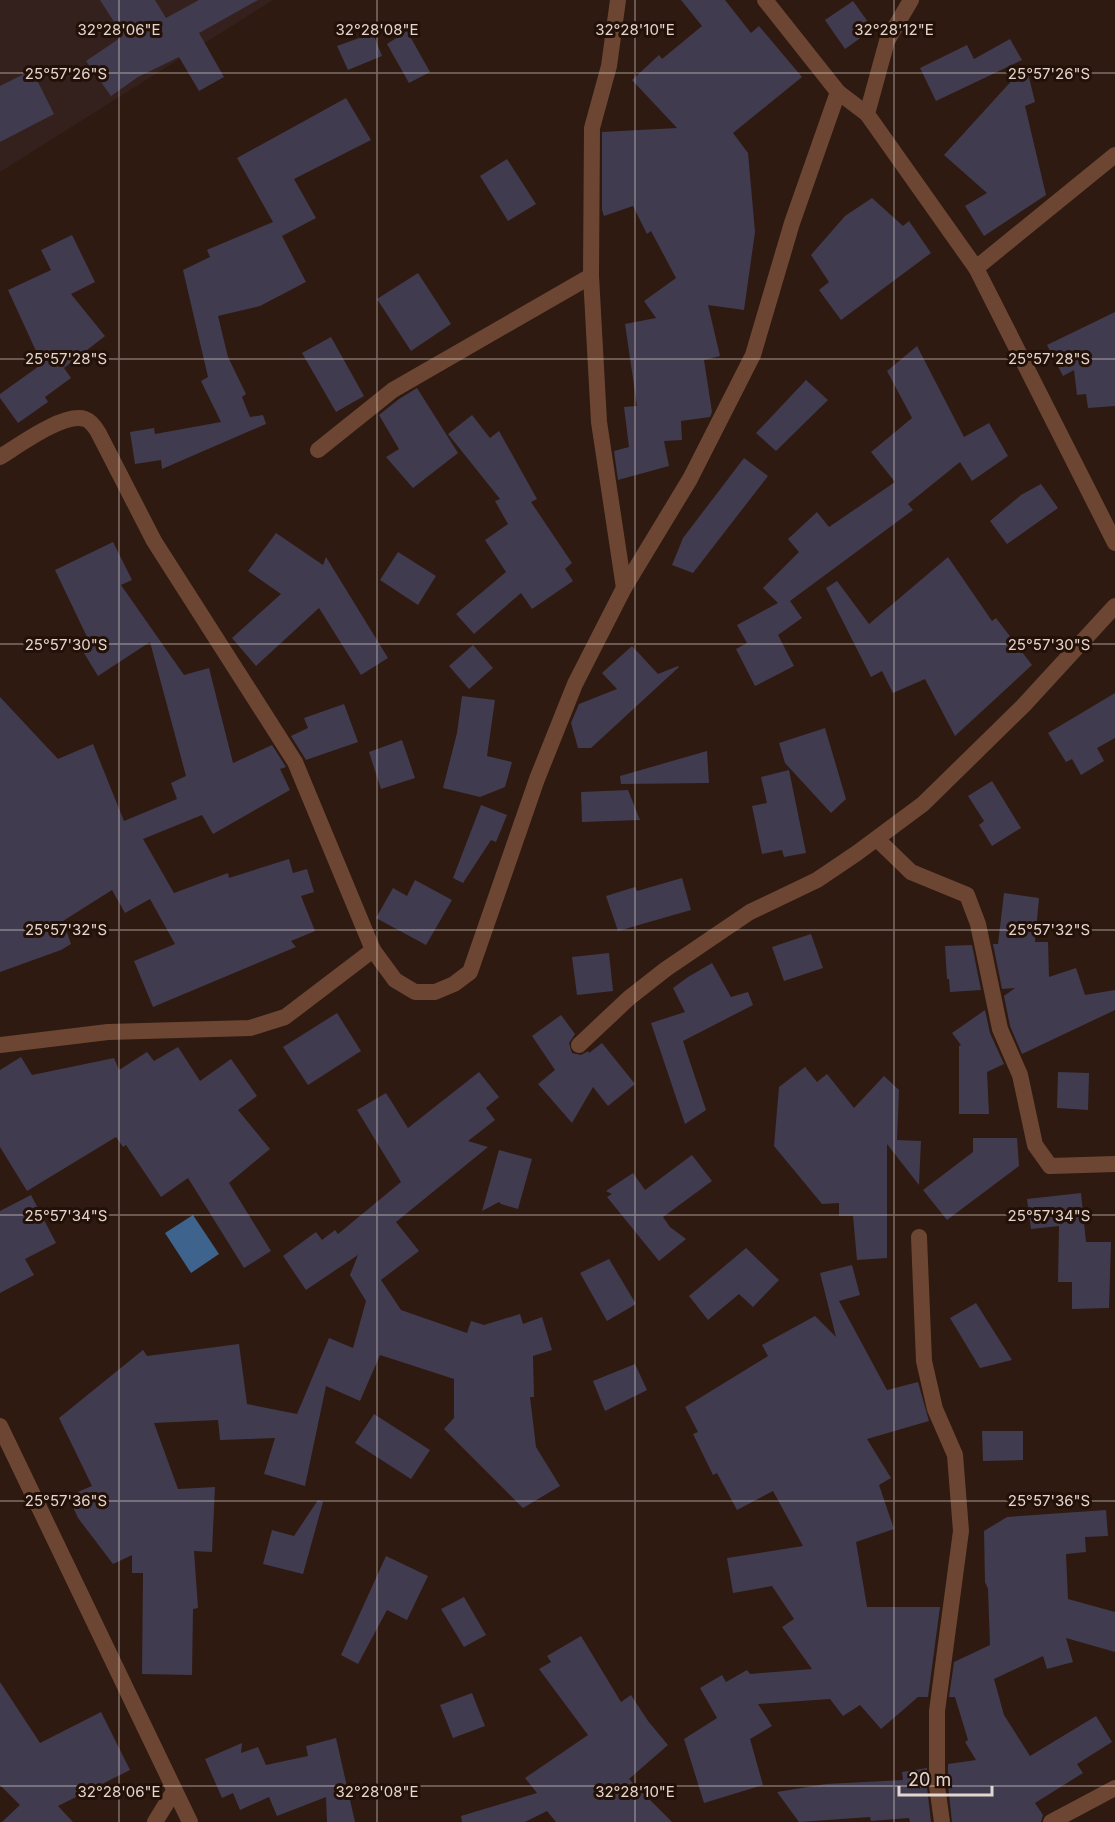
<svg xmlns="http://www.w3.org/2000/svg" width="1115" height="1822" font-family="Inter,sans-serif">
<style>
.industrial{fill:#34211d}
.water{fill:#3e638c}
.building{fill:#413b50}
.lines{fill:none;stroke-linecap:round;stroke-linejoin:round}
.minor{stroke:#6d4633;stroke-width:16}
.ticks{fill:none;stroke:#e3d5cf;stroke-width:1.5;stroke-opacity:0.45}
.ticks-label{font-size:15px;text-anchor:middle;fill:#e3d5cf;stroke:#231107;stroke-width:6;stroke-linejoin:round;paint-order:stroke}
</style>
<rect width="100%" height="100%" fill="#2e1a10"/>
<!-- industrial -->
<polygon class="industrial" points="0,0 273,0 0,172"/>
<!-- water -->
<polygon class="water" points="193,1215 219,1254 191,1273 165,1233"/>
<!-- building -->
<g class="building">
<polygon points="100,0 155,0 166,18 199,0 258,0 199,33 224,77 199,91 179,57 138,77 111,96 86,61 123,36"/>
<polygon points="681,0 725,0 751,33 759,26 802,77 733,133 748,153 755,232 744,310 708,305 720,356 704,360 712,412 710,417 681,421 682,440 664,441 669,466 618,480 614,451 629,447 624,407 637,406 625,324 656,318 644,301 676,278 651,231 647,234 633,206 604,216 602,210 602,132 677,128 632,80 659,55 662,59 702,26"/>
<polygon points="853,1 873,29 845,49 825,20"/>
<polygon points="407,31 430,72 409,83 387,44"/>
<polygon points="373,33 382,56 348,70 337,46"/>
<polygon points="1010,39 1022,60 936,101 920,68 967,45 974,59"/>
<polygon points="1026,65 1035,102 1025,106 1046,195 984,236 965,206 987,193 944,155"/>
<polygon points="32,70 54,114 0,142 0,86"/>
<polygon points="346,98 371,140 294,179 316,218 282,236 306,282 260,306 218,316 228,357 246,394 242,397 250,417 263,415 266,424 162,469 161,460 135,464 130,432 154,428 155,434 221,422 201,381 208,377 183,270 210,257 207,250 209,249 273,222 237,158"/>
<polygon points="507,159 536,204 508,221 480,176"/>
<polygon points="872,198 903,226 909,221 931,253 841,320 819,290 829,282 811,255 845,216"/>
<polygon points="72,235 95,282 71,294 105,336 64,368 71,378 45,397 48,402 18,423 0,398 0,394 42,364 8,290 51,270 41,250"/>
<polygon points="418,273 451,324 411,351 377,299"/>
<polygon points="1115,312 1115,406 1088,408 1086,394 1077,395 1074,370 1063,376 1047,345"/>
<polygon points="331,337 364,396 336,412 302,353"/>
<polygon points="917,346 964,437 989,423 1008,456 972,481 960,462 908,504 913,510 790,601 802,618 778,635 794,666 755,686 736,649 747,643 737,625 778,603 763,588 799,552 788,539 817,512 829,527 895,482 871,452 912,418 887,371"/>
<polygon points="806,380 828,400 776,451 756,433"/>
<polygon points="417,388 458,453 413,488 386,457 399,449 379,415 399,399"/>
<polygon points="472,415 490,438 499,431 537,499 531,502 572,563 565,569 573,581 532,609 521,593 474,634 456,614 506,572 485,540 508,524 495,501 500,499 448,434"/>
<polygon points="744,458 768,476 693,573 672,565 683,538"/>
<polygon points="1041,484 1058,508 1007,544 990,521 1021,495"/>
<polygon points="276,533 323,565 326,557 388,658 361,675 319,608 256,666 232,638 281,594 248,571"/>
<polygon points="113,542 132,580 121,585 184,675 209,668 233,763 272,745 286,767 280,769 290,790 213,834 202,815 143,839 174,893 228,873 229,878 289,859 293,873 307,869 314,892 301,896 315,931 291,941 296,947 153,1007 134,961 175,944 150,899 125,913 112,890 63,921 71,944 61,950 0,972 0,697 58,759 93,744 124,821 177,799 171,783 186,776 150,642 98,676 79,645 88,639 55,570"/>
<polygon points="398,552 436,576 418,605 380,580"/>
<polygon points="948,557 992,621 996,618 1032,665 955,736 925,679 893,693 882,671 871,677 826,588 837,581 869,624"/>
<polygon points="473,645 493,668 469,689 449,666"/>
<polygon points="632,646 658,674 678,666 679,667 591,748 578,748 571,723 579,704 617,689 602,673"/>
<polygon points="1115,693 1115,738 1097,748 1104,761 1081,775 1072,759 1066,762 1048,733"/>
<polygon points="462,696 495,700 487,756 512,762 505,787 480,797 443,788 457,733"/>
<polygon points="344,704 358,742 306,760 291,736 308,728 304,718"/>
<polygon points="825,728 846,799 831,813 785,763 779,743"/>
<polygon points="402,740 415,778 381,789 369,752"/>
<polygon points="707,751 709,783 621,784 620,776"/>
<polygon points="789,770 806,853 784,857 782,850 762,854 752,806 767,803 761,777"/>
<polygon points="992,781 1021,828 992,846 979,825 984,821 968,796"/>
<polygon points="628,790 640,820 582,822 581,792"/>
<polygon points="481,805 507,815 496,842 491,840 463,883 453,878"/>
<polygon points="682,878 691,910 618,931 606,896 635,887 637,891"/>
<polygon points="415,880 452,900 426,945 376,918 393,888 407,896"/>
<polygon points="1004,893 1039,898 1035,942 1048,942 1049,977 1076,968 1085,995 1115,990 1115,1010 1022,1054 1010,1026 1004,996 1015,988 1002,989 993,944 998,944"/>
<polygon points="811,934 823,968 784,981 772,947"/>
<polygon points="972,945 981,990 950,992 949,979 947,979 945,946"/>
<polygon points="609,953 613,991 577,995 572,957"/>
<polygon points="712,963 731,997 748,992 753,1005 683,1041 706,1110 685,1124 651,1023 685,1012 673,988 688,977"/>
<polygon points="985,1010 990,1033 1004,1064 987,1072 989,1114 959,1114 959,1046 961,1045 952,1033"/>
<polygon points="337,1013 361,1051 308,1085 283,1047"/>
<polygon points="561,1015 575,1034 569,1043 572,1053 581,1055 588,1051 589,1053 602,1043 635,1084 608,1106 593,1087 572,1123 538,1084 555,1070 532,1036"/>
<polygon points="178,1047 200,1081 231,1059 257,1096 238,1110 270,1149 229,1183 271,1251 244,1268 188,1178 161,1197 126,1145 123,1147 116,1137 27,1191 0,1147 0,1070 21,1057 32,1075 114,1058 119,1070 147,1052 154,1061"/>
<polygon points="805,1067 817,1082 827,1074 854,1108 884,1076 899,1090 897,1140 921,1141 919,1185 887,1144 887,1258 857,1260 853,1216 839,1216 839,1203 822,1204 774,1146 779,1087"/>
<polygon points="479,1072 499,1097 486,1108 495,1120 468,1141 488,1147 396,1222 419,1251 381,1280 401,1310 467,1333 471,1321 484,1325 520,1314 523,1324 542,1317 552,1350 533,1356 534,1397 530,1397 536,1447 560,1486 523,1508 444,1429 454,1418 454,1379 380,1355 360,1401 326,1386 305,1486 264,1474 275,1438 220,1440 218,1420 154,1423 178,1489 215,1487 212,1552 194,1551 198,1608 193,1609 192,1675 142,1674 143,1573 132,1573 132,1555 113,1564 78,1518 68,1496 92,1486 59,1418 143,1350 147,1356 239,1344 247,1404 297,1414 329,1338 353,1348 366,1301 350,1275 358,1255 306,1290 283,1256 316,1232 322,1240 335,1230 338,1234 401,1182 357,1110 386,1093 408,1128"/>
<polygon points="1058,1072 1089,1073 1088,1110 1057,1108"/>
<polygon points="973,1138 1017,1138 1019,1166 947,1220 923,1190 973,1152"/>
<polygon points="499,1150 532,1159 518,1209 501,1204 499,1202 482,1211"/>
<polygon points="692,1155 712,1181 663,1217 670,1227 686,1239 659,1261 607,1197 612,1194 606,1191 633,1173 645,1190"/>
<polygon points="1081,1193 1086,1242 1111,1242 1109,1308 1072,1309 1072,1282 1058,1282 1059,1226 1031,1229 1027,1199"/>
<polygon points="31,1195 56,1243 25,1259 34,1275 0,1293 0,1211"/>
<polygon points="746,1248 779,1280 753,1307 739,1294 708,1320 689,1296"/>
<polygon points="609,1259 636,1304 607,1321 580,1273"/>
<polygon points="852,1265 860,1295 839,1301 887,1390 918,1382 929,1421 867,1439 891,1478 879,1485 894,1529 856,1542 867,1607 940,1607 928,1697 918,1697 881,1729 860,1705 843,1716 830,1699 758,1704 772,1726 750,1739 763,1785 704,1803 684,1739 717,1718 700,1688 722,1675 726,1682 747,1670 750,1674 812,1669 782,1627 794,1619 772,1586 733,1593 727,1558 803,1546 773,1491 737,1510 717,1473 713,1475 693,1434 698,1432 685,1407 768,1356 762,1345 815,1316 836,1337 820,1273"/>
<polygon points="976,1303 1012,1360 980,1368 950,1318"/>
<polygon points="635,1364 647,1390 605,1411 593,1381"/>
<polygon points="374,1414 430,1450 411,1479 355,1443"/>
<polygon points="982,1431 1023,1431 1023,1460 983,1461"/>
<polygon points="318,1500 323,1502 303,1574 263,1564 272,1530 294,1536"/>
<polygon points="1106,1510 1108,1536 1085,1537 1086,1552 1066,1554 1068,1599 1115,1612 1115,1652 1066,1638 1073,1662 1047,1669 1043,1656 994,1679 1004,1715 1030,1756 1096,1716 1112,1742 1077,1764 1083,1773 1035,1803 1043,1815 1041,1822 952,1822 948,1785 948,1764 976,1760 965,1742 968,1740 955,1697 949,1697 954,1662 990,1645 988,1589 985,1582 984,1531 1007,1517"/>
<polygon points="386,1556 428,1576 407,1620 387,1610 358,1664 341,1655"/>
<polygon points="464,1597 486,1635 464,1647 441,1609"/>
<polygon points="581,1636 621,1702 631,1695 648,1721 668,1745 629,1779 672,1822 556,1822 547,1811 525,1822 462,1822 461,1816 537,1793 525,1778 588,1735 539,1669 551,1662 547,1656"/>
<polygon points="0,1682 40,1743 101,1712 130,1770 58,1806 73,1822 2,1822 20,1805 0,1785"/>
<polygon points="472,1693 485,1726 453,1738 440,1705"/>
<polygon points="336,1738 355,1822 327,1822 326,1797 277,1816 269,1797 240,1810 233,1793 222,1798 205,1759 242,1743 241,1753 258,1747 266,1765 308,1756 306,1746"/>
<polygon points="927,1768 927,1787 931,1822 910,1822 909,1818 871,1821 870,1817 799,1822 777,1792 826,1784 903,1780 902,1772"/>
</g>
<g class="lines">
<!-- minor -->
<g class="minor">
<polyline points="618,0 609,66 592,128 591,276 599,422 624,588"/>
<polyline points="765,0 838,92 867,114 976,268 1115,543"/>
<polyline points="867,114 887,41 911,0"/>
<polyline points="976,268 1115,155"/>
<polyline points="318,450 393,390 591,276"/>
<path d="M0,457c18,-11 64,-45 85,-38 6,2 10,8 13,13l56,109 141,221 78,188 22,30 20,12h20l19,-8 16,-12 67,-193 38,-95 49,-96 66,-109 63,-124 39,-132 46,-131"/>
<polyline points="877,839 911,872 967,895 978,924 1000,1029 1020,1075 1035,1145 1050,1166 1115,1164"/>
<polyline points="0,1045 108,1032 250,1028 285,1017 373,950"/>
<polyline points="579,1045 629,998 666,969 750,912 817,880 857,853 923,804 1024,705 1115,606"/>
<polyline points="919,1237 924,1361 935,1409 955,1455 961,1531 937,1711 937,1786 942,1822"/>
<polyline points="0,1426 190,1822"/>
<polyline points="155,1822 174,1791"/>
<polyline points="1051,1822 1115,1788"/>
</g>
</g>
<!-- ticks -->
<path class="ticks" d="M119,0v1822M377,0v1822M635,0v1822M894,0v1822M0,73h1115M0,359h1115M0,644h1115M0,930h1115M0,1215h1115M0,1501h1115M0,1786h1115"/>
<g class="ticks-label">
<text x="119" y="35">32°28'06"E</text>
<text x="377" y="35">32°28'08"E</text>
<text x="635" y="35">32°28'10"E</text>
<text x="894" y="35">32°28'12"E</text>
<text x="66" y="79">25°57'26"S</text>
<text x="1049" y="79">25°57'26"S</text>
<text x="66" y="364">25°57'28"S</text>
<text x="1049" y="364">25°57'28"S</text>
<text x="66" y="650">25°57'30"S</text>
<text x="1049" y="650">25°57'30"S</text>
<text x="66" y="935">25°57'32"S</text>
<text x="1049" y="935">25°57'32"S</text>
<text x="66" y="1221">25°57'34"S</text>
<text x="1049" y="1221">25°57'34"S</text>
<text x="66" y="1506">25°57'36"S</text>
<text x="1049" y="1506">25°57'36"S</text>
<text x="119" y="1797">32°28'06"E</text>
<text x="377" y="1797">32°28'08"E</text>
<text x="635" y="1797">32°28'10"E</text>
</g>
<!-- scale -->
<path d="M899 1786v9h93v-9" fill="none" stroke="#e3d5cf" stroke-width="3"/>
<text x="908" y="1786" font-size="18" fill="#e3d5cf" stroke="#231107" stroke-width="4.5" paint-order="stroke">20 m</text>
</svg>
